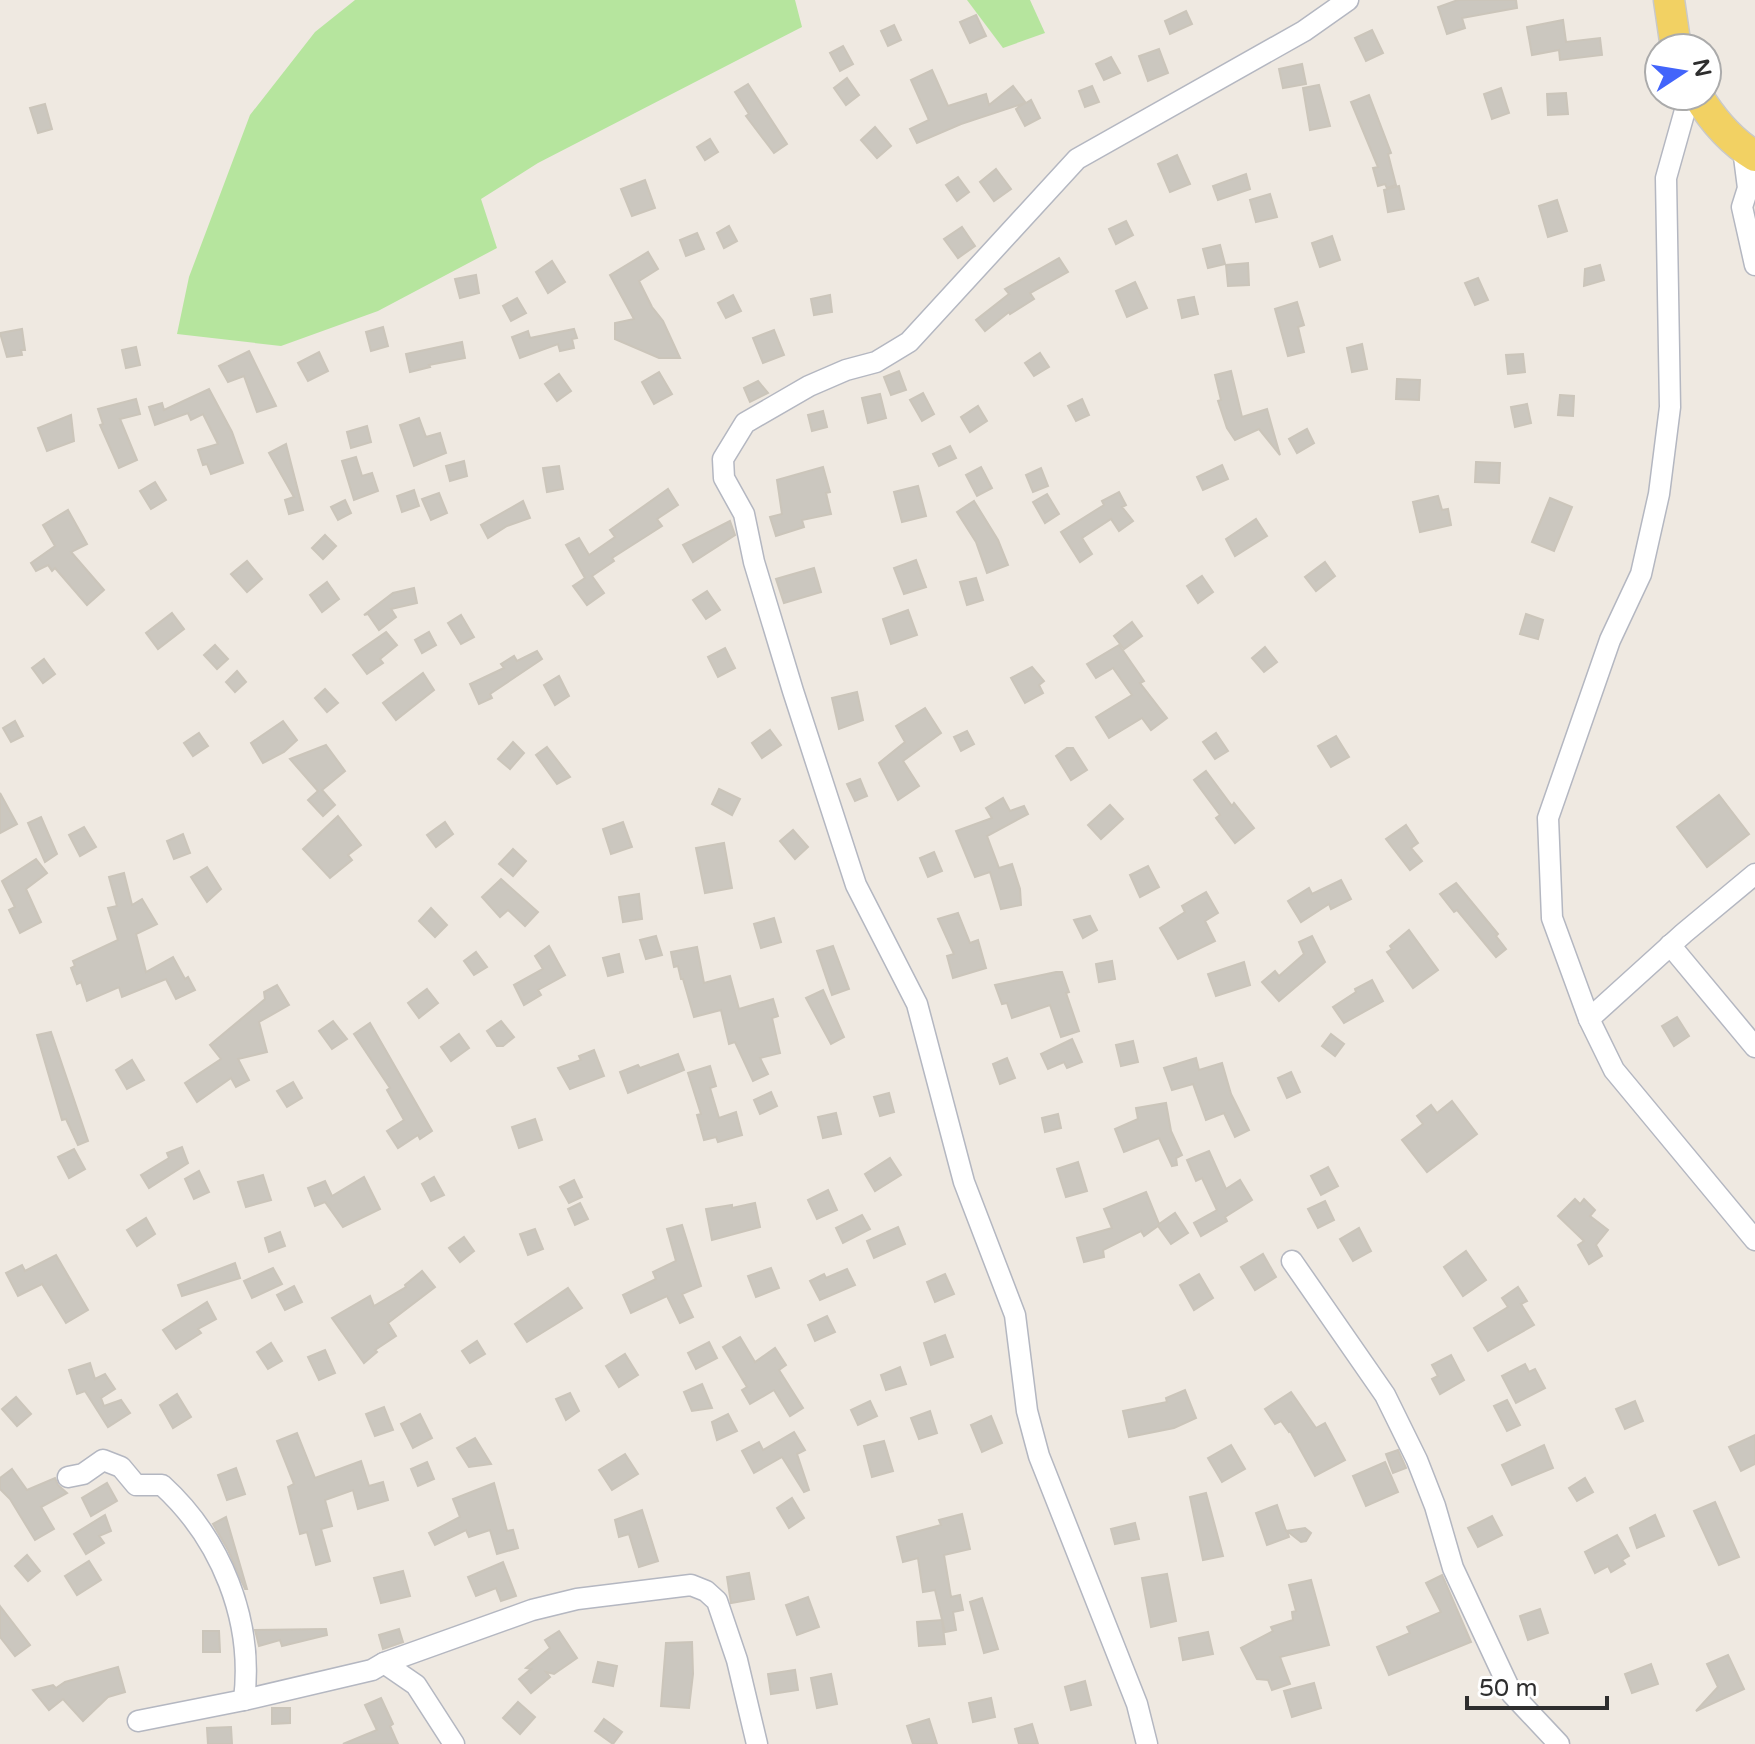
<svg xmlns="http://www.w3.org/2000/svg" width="1755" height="1744" font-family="'Varela Round',sans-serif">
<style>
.green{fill:#b6e59e}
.building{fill:#cbc7bf;stroke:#cbc5ba;stroke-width:2}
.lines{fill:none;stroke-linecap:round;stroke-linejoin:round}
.minor-casing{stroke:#b4b7c1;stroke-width:23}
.primary-casing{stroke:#c9c9c9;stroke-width:33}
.minor{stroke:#fff;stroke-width:20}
.primary{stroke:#f2d163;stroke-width:30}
</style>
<rect width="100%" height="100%" fill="#efe9e1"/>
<!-- green -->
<g class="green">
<polygon points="355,0 795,0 802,27 538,163 481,199 497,248 378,311 281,346 177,334 189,277 250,115 315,32"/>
<polygon points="967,0 1030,0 1045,33 1003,48"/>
</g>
<!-- building -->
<g class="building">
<polygon points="1458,0 1516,0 1517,8 1462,18 1465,28 1447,34 1438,7"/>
<polygon points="1186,11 1192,24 1170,34 1165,21"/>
<polygon points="976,15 986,36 970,43 960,22"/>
<polygon points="1563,20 1566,42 1600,38 1602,55 1560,60 1559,50 1532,55 1527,27"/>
<polygon points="894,25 901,40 888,46 881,31"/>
<polygon points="1372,30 1383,53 1366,61 1355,38"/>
<polygon points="843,46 853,64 840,71 830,53"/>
<polygon points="1159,49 1168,73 1148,81 1139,56"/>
<polygon points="1111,57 1120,73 1104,80 1096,64"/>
<polygon points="1302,64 1306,84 1283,88 1279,69"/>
<polygon points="932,70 948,106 986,94 989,105 1013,86 1026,103 1031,100 1040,118 1025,126 1016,109 1025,103 961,124 917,143 910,129 929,120 911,80"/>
<polygon points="847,78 859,95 846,105 834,88"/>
<polygon points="748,84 787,144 774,153 746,116 749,114 735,92"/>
<polygon points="1319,85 1330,126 1310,130 1303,88"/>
<polygon points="1092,86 1099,102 1085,107 1079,91"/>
<polygon points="1501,88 1509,113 1492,119 1484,94"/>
<polygon points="1566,93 1568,114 1548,115 1547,94"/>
<polygon points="1369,95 1391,153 1388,154 1396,185 1387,188 1385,184 1378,186 1373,168 1378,167 1351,102"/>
<polygon points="45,104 52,129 38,133 30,108"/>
<polygon points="875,127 891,146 877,158 861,140"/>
<polygon points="710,139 718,152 705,160 697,147"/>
<polygon points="1177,155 1190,184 1170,192 1158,164"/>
<polygon points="996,169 1011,189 994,201 980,182"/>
<polygon points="1246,174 1250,189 1218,200 1213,186"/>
<polygon points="958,177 969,192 957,201 946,185"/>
<polygon points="645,180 655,208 632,216 621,189"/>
<polygon points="1399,186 1404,209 1388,212 1384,190"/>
<polygon points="1270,194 1277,217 1256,222 1250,200"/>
<polygon points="1557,200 1567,231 1548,237 1539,206"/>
<polygon points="1126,221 1133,235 1116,244 1109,229"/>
<polygon points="729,226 737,241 724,248 717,233"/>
<polygon points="962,227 975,246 958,258 944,239"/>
<polygon points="697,233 704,249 686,256 680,240"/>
<polygon points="1332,236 1340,260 1320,267 1312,243"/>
<polygon points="1220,245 1225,264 1208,268 1203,249"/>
<polygon points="648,252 658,269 639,281 652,307 663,321 680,358 659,358 615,339 615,323 634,319 610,275"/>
<polygon points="1059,258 1068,272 1030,293 1034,299 1010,314 1009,312 985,331 976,320 1009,294 1005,289"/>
<polygon points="552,261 565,282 548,293 536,272"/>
<polygon points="1248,263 1249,285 1228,286 1226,265"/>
<polygon points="1600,265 1604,280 1584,286 1585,269"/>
<polygon points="476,275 479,293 460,298 455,279"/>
<polygon points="1478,278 1488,300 1475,305 1465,283"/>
<polygon points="1135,282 1147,308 1127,317 1116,291"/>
<polygon points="733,295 741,311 726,318 718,303"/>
<polygon points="830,295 832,312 814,315 811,299"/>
<polygon points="1194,297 1198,314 1182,318 1178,300"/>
<polygon points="517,298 526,313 511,321 503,306"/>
<polygon points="1297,302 1304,325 1298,327 1304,352 1288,356 1275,309"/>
<polygon points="383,327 388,346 371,351 366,332"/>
<polygon points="22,329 25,350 21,350 22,355 7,357 0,333"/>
<polygon points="574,329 577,338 572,339 574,348 560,351 558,344 520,358 512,337 528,331 530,338"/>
<polygon points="774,330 784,355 763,363 753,338"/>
<polygon points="462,342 465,358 429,365 430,367 410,372 406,354"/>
<polygon points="1362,344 1367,369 1352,372 1347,348"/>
<polygon points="136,347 140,365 126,368 122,350"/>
<polygon points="249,351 276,406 257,412 244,376 228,382 219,366"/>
<polygon points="319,352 328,371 308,381 298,363"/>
<polygon points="1040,353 1049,367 1034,376 1025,363"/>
<polygon points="1523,354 1525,372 1508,374 1506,355"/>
<polygon points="899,371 906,390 891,395 884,377"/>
<polygon points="1231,371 1242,417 1267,409 1280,455 1259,429 1235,440 1227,428 1218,401 1221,400 1215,375"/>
<polygon points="659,372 672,394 654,404 642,382"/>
<polygon points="559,374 571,391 557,401 545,384"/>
<polygon points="1397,379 1420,380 1419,400 1396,399"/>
<polygon points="758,381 768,393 750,402 744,388"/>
<polygon points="209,389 232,432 243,463 211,474 207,464 203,465 198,450 218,444 203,414 191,420 188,413 155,425 149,407 162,403 164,410"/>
<polygon points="923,393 934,414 922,421 910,400"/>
<polygon points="880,394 886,418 868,423 862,398"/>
<polygon points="1560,395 1574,396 1573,416 1558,415"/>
<polygon points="136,399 140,414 120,419 137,460 119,468 100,425 103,424 98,409"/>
<polygon points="1082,399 1089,415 1076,421 1068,406"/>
<polygon points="1527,404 1531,423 1515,427 1511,407"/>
<polygon points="978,406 987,421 970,432 961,417"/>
<polygon points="823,411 827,427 812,431 808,415"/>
<polygon points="71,415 74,441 47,451 38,428"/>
<polygon points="419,418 426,437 440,433 446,453 414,466 400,425"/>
<polygon points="367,426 371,442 351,448 347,432"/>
<polygon points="1307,429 1314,443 1297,453 1289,439"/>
<polygon points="286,444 303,510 289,514 285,500 294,497 269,453"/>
<polygon points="950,446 956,458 939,466 933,454"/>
<polygon points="356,457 362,476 372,473 378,491 354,500 342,461"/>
<polygon points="464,461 467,476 450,481 446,466"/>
<polygon points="1476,462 1500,463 1499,483 1475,482"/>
<polygon points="1222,465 1228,479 1203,490 1197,477"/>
<polygon points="559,466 563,489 547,492 543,468"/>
<polygon points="823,467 830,492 826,493 831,514 802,520 804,527 776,536 770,517 782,514 777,480"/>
<polygon points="981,467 992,488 977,496 966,475"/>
<polygon points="1041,468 1048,486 1033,492 1026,475"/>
<polygon points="155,482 166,500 151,509 140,491"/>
<polygon points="918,486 926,516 902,522 894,492"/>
<polygon points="668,489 678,505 657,519 662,526 612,558 614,561 592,576 604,593 587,605 573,586 585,578 566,545 579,538 589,555 615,537 610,530"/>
<polygon points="414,490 419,506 402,512 397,496"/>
<polygon points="1119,492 1126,505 1122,507 1133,521 1119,531 1111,519 1082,538 1092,554 1080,562 1061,532 1104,505 1102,501"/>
<polygon points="439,493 447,513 431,520 422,499"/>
<polygon points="1047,494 1059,514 1045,523 1033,502"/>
<polygon points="1438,496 1442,510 1448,509 1451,525 1420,532 1413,502"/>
<polygon points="1550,498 1572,507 1554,551 1532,542"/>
<polygon points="345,500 351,513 338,520 331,507"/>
<polygon points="523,501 530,518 507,526 488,538 481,525"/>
<polygon points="974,501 998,540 1008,565 987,573 976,542 957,512"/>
<polygon points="68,510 87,544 71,552 104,590 87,605 55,568 52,571 48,565 36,571 31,563 55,546 43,525"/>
<polygon points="1256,519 1267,536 1235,556 1226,539"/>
<polygon points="730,521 735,535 693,562 683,545"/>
<polygon points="325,535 336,546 323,559 312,548"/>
<polygon points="916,560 926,587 904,594 894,568"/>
<polygon points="247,561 262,579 247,592 231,574"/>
<polygon points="1325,562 1335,576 1316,591 1305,577"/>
<polygon points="814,568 821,592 784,603 776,579"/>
<polygon points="1202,576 1213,592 1198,603 1187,586"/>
<polygon points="976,578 983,600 967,605 960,582"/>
<polygon points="327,582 339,599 322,612 310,595"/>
<polygon points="414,588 417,603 391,609 396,617 379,630 368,614 364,615 393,593"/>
<polygon points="707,591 720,610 706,619 693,600"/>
<polygon points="908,610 917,635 891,644 883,619"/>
<polygon points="172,613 184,629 158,649 146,633"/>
<polygon points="1526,614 1543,620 1538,639 1520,634"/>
<polygon points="461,615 474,637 461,644 448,623"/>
<polygon points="1132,622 1142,636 1124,649 1114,636"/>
<polygon points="386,632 397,645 380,659 383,663 367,674 353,655"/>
<polygon points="429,632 436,645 422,653 415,640"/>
<polygon points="215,645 228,659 217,669 204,655"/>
<polygon points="1119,645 1144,681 1140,683 1167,718 1151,730 1142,718 1109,738 1096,717 1132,695 1113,668 1096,678 1087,664"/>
<polygon points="1265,647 1277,662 1264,672 1252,658"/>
<polygon points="725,648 735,668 718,677 708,657"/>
<polygon points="537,651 542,659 490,694 492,698 479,704 470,684 504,668 501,664 514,656 517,661"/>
<polygon points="44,659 55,674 43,683 32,668"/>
<polygon points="1032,667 1044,681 1039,685 1043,693 1025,703 1011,678"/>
<polygon points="237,671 246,682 235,692 226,682"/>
<polygon points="423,673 434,690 396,720 383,703"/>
<polygon points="559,676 569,696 555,705 544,685"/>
<polygon points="325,689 338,703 327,712 315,698"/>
<polygon points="857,692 863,720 839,729 832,698"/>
<polygon points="925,708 941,733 903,761 919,786 898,800 879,763 905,742 896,726"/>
<polygon points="15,721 23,736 11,742 3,728"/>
<polygon points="283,721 297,740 284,752 263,763 251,743"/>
<polygon points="770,730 781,745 762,758 752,743"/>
<polygon points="967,731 974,744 961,751 954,737"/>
<polygon points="199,733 208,746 193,756 184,743"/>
<polygon points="1216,733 1228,751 1215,759 1203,742"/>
<polygon points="1336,736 1349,757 1331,767 1318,746"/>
<polygon points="513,742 524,753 510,769 498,759"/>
<polygon points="326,745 345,771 322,790 335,805 323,816 308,800 318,791 290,759"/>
<polygon points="547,747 570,777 557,784 536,755"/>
<polygon points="1067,748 1073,748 1087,770 1071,780 1056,756"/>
<polygon points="1206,771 1232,806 1234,803 1254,828 1235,843 1216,818 1220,815 1194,780"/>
<polygon points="860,779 867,796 855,801 847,784"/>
<polygon points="719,789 740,799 732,815 712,804"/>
<polygon points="0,793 17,824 0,833"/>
<polygon points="1719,795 1749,834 1707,867 1677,827"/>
<polygon points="1003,798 1010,811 1024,806 1028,814 987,836 999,868 1012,864 1020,889 1021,905 1001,909 990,872 975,877 956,831 992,818 986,808"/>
<polygon points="1110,805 1123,819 1101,839 1088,825"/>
<polygon points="338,816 361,845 348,855 352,860 330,878 303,849"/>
<polygon points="41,817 57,854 45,862 28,823"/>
<polygon points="445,822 453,834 436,847 427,835"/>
<polygon points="623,822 632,847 611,854 603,829"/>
<polygon points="1406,825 1418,843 1411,848 1422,861 1410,870 1386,839"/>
<polygon points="84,827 96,847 80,856 69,835"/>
<polygon points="793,830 808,847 795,859 780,841"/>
<polygon points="183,834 190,853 174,859 167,841"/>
<polygon points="724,843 732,888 705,893 696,848"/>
<polygon points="513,849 526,861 513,876 499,864"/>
<polygon points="934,852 942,871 928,877 920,858"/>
<polygon points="36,859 47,873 26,889 41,922 20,933 9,910 15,907 2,881"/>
<polygon points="1148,866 1159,887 1140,897 1130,875"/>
<polygon points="207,867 221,889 207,902 191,877"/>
<polygon points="124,873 132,905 142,899 157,924 136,934 146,972 173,957 185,979 188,977 195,990 176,999 166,979 122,997 119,987 87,1001 81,982 77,984 71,968 75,966 73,961 118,940 108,908 117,906 109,877"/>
<polygon points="501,879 538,912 525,926 508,910 500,917 482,897"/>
<polygon points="1341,880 1351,899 1331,909 1329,904 1301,922 1288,901 1309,888 1312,894"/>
<polygon points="1456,883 1498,934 1496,936 1506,949 1496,957 1457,910 1454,912 1440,894"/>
<polygon points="1206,892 1218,913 1205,921 1215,941 1178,959 1160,928 1185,912 1182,906"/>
<polygon points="639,894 642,919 623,922 619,897"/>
<polygon points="431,908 447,925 435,937 419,921"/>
<polygon points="958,913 970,943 978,940 986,968 953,978 947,956 954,954 938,919"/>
<polygon points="1090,916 1097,930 1083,938 1074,920"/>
<polygon points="774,918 781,942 761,948 754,924"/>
<polygon points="1409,930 1438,970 1413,988 1387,952 1392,949 1390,946"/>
<polygon points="656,936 662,955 646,959 640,940"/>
<polygon points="1312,936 1325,962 1279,1001 1262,982 1275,971 1279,976 1304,954 1299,942"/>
<polygon points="549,946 565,975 538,990 541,995 524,1005 514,985 543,969 535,956"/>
<polygon points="833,946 849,989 832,995 817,951"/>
<polygon points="697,947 704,983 730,976 739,1009 773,999 778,1016 772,1018 780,1053 760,1058 768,1074 753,1081 735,1042 729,1044 721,1010 694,1017 683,979 681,979 678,966 674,967 671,952"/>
<polygon points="476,952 487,967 474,975 464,961"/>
<polygon points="619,954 623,972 608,976 603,958"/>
<polygon points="1112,961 1115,979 1099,982 1096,964"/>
<polygon points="1244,962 1250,985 1216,996 1208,974"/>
<polygon points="1056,972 1062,972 1069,992 1066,993 1079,1031 1061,1037 1050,1005 1012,1018 1007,1003 1002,1004 995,985"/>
<polygon points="1372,980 1383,1001 1344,1023 1333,1007 1356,992 1355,989"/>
<polygon points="277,985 289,1005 259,1022 267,1052 238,1059 249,1080 236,1087 231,1078 197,1102 185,1083 221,1059 210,1045 265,999 264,992"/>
<polygon points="427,989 438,1003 419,1018 408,1003"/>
<polygon points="823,990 844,1037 831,1044 806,998"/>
<polygon points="1677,1017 1689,1036 1674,1046 1662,1026"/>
<polygon points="333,1021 347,1039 332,1049 319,1031"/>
<polygon points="501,1021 514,1037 503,1046 497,1046 487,1031"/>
<polygon points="370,1023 432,1131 420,1139 418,1135 398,1148 387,1131 404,1120 387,1090 390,1088 354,1034"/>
<polygon points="51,1032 88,1141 78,1145 66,1119 62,1120 37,1035"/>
<polygon points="459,1034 469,1048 451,1061 441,1047"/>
<polygon points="1331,1034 1344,1044 1335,1056 1322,1046"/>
<polygon points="1072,1039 1082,1062 1067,1068 1064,1062 1048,1069 1041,1054"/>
<polygon points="1133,1041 1138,1062 1121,1066 1116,1045"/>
<polygon points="594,1050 604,1076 570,1089 558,1068 581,1060 579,1056"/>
<polygon points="678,1054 684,1070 628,1093 620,1072 638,1065 640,1068"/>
<polygon points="1007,1058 1015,1078 1000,1084 993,1064"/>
<polygon points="1196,1058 1199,1070 1222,1063 1231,1094 1249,1130 1235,1137 1224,1113 1206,1120 1193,1084 1172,1090 1164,1068"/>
<polygon points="132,1060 144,1080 127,1089 116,1070"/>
<polygon points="710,1066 716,1086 710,1088 719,1118 736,1112 742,1135 718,1142 716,1137 704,1140 697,1115 701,1114 688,1073"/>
<polygon points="1291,1072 1300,1092 1287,1098 1278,1078"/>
<polygon points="293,1082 302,1098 287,1107 277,1091"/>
<polygon points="771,1092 777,1106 760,1114 754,1100"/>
<polygon points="889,1093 894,1112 880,1116 874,1097"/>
<polygon points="1452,1101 1477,1134 1427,1172 1402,1140 1423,1124 1417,1116 1431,1105 1437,1113"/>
<polygon points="1166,1103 1171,1131 1182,1155 1176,1158 1177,1165 1172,1166 1159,1138 1124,1152 1115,1129 1138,1119 1136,1108"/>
<polygon points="836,1113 841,1134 823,1138 818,1117"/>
<polygon points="1058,1114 1061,1128 1045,1132 1042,1118"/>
<polygon points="535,1119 542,1140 519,1148 512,1127"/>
<polygon points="182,1147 188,1163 149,1188 141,1175 169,1158 167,1153"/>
<polygon points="74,1149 85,1169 69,1178 58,1157"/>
<polygon points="1209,1151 1226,1189 1240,1180 1252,1200 1225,1217 1227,1221 1201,1236 1194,1223 1217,1210 1202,1178 1196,1181 1187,1160"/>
<polygon points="890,1158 901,1175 875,1191 865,1174"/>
<polygon points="1078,1162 1087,1191 1066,1197 1057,1169"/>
<polygon points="1328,1167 1338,1186 1321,1195 1311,1176"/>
<polygon points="199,1171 209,1192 194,1199 185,1179"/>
<polygon points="263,1175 271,1200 246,1207 238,1182"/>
<polygon points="364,1177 380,1209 343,1227 325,1202 315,1206 308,1188 325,1181 332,1196"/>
<polygon points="434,1177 444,1195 431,1201 422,1184"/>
<polygon points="574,1180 582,1197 569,1203 560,1187"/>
<polygon points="828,1190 837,1210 817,1219 808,1200"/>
<polygon points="1146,1192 1159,1224 1175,1213 1188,1233 1171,1244 1158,1226 1144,1236 1141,1231 1103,1250 1104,1257 1084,1262 1077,1238 1112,1228 1104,1209"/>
<polygon points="1575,1199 1580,1204 1584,1199 1595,1210 1590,1216 1608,1230 1596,1245 1602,1256 1589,1264 1578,1245 1584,1241 1558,1216"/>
<polygon points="1325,1201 1334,1220 1318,1228 1308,1209"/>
<polygon points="580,1203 588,1219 575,1225 568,1209"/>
<polygon points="755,1203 760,1227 712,1240 706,1209 732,1205 732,1208"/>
<polygon points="862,1215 870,1229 843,1243 836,1228"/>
<polygon points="146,1218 155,1234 137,1246 127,1230"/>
<polygon points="682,1225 701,1286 682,1294 693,1317 680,1323 667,1296 631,1313 623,1295 656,1279 653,1272 676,1261 667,1229"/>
<polygon points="898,1227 905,1244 874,1258 867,1241"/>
<polygon points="1359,1228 1371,1251 1353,1261 1340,1239"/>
<polygon points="535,1229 543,1249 528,1255 520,1234"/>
<polygon points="280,1232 285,1246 269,1252 265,1238"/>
<polygon points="464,1237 474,1251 460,1262 449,1248"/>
<polygon points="1466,1251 1486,1280 1463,1296 1444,1267"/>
<polygon points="1263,1254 1276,1277 1255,1290 1241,1267"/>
<polygon points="56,1255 88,1310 66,1323 42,1284 18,1296 6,1273 22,1265 25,1271"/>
<polygon points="235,1263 240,1278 182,1296 178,1285"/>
<polygon points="273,1268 282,1284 252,1298 244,1281"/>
<polygon points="771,1268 779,1288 756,1297 748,1276"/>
<polygon points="847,1269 855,1285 820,1300 810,1281 824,1274 826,1278"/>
<polygon points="422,1271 435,1287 388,1323 396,1336 375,1350 377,1352 364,1363 332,1318 370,1296 374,1306 406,1287 405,1285"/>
<polygon points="945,1274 954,1294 935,1302 927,1282"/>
<polygon points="1199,1274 1213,1298 1194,1310 1180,1285"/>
<polygon points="294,1286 302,1302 285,1310 277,1295"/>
<polygon points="1518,1287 1527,1301 1521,1304 1534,1325 1488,1351 1474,1328 1508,1307 1502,1298"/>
<polygon points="568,1288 582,1308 527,1342 515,1324"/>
<polygon points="207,1302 216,1319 198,1329 201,1333 176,1349 163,1330"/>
<polygon points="827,1316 835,1332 815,1341 808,1325"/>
<polygon points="945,1335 953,1357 931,1365 924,1343"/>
<polygon points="740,1337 755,1362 775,1348 786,1365 779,1370 803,1408 790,1416 774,1390 750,1404 742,1390 747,1387 723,1347"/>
<polygon points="477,1341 485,1354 470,1363 462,1351"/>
<polygon points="709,1342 717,1358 696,1369 688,1353"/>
<polygon points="271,1343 282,1361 268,1369 257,1352"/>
<polygon points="325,1350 335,1373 319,1380 308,1357"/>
<polygon points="625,1354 638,1375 619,1387 606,1366"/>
<polygon points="1451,1355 1464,1380 1440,1394 1432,1379 1438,1376 1432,1365"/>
<polygon points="90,1363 95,1379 105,1374 115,1389 101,1398 104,1406 121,1400 130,1413 108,1427 85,1391 77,1394 69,1370"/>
<polygon points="1525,1364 1529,1372 1535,1369 1545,1388 1516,1403 1502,1376"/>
<polygon points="900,1367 906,1384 886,1390 881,1375"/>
<polygon points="702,1384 712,1408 692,1411 684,1392"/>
<polygon points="1185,1390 1196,1418 1174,1428 1129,1437 1123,1411 1167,1402 1166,1398"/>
<polygon points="1291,1392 1316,1428 1325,1423 1345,1460 1315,1476 1290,1431 1289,1432 1281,1421 1275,1424 1265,1409"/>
<polygon points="570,1393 579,1411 566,1420 556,1399"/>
<polygon points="177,1394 191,1417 173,1428 160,1405"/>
<polygon points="16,1397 31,1414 17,1426 2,1409"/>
<polygon points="1507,1400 1520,1425 1507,1431 1494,1406"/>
<polygon points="870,1401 877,1416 858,1425 851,1410"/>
<polygon points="1635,1401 1643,1421 1625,1429 1616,1409"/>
<polygon points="384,1407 393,1430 375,1436 366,1414"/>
<polygon points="930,1411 937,1433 919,1439 911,1418"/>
<polygon points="420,1414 432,1438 413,1448 401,1424"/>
<polygon points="728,1414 737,1431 717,1440 712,1422"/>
<polygon points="991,1416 1002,1443 982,1452 971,1425"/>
<polygon points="794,1432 805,1450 797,1454 809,1490 804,1492 782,1457 754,1473 742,1451 759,1442 763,1450"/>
<polygon points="297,1433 315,1478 361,1461 369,1486 383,1482 388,1500 358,1509 353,1490 325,1500 332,1526 321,1529 330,1561 316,1565 307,1532 300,1534 288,1487 294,1484 277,1441"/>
<polygon points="1755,1435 1755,1464 1741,1471 1729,1447"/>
<polygon points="475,1438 491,1464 469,1467 457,1448"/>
<polygon points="884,1441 893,1471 872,1477 864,1446"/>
<polygon points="1231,1445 1245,1469 1222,1482 1208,1458"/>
<polygon points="1544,1445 1553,1468 1512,1485 1502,1465"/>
<polygon points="1398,1450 1406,1468 1393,1473 1386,1454"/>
<polygon points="625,1454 638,1474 612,1490 599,1470"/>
<polygon points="427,1462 434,1479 418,1486 411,1469"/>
<polygon points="1385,1462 1398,1492 1366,1506 1353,1476"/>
<polygon points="236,1468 245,1494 227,1500 218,1475"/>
<polygon points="12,1469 27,1490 55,1478 58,1485 67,1493 41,1507 54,1529 35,1540 10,1499 0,1489 0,1478"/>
<polygon points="1585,1478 1593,1492 1577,1501 1569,1488"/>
<polygon points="107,1483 117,1501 91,1516 82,1498"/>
<polygon points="494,1483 507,1531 513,1530 518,1548 497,1554 490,1530 469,1537 466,1530 435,1545 429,1533 460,1517 453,1499"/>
<polygon points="1206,1493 1223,1556 1203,1560 1190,1497"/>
<polygon points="792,1498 804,1518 789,1528 777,1508"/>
<polygon points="1715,1502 1739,1557 1719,1565 1694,1511"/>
<polygon points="1277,1505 1286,1531 1305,1528 1311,1533 1306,1541 1301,1542 1287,1531 1289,1537 1267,1545 1256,1513"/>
<polygon points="642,1510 658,1561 639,1567 629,1534 619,1537 615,1520"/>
<polygon points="962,1514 970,1549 944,1555 951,1597 960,1595 963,1610 953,1612 956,1630 945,1632 935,1590 923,1592 918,1558 903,1562 897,1537 941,1525 939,1520"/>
<polygon points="105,1515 111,1531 99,1536 104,1543 86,1554 74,1534"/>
<polygon points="1655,1515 1664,1536 1637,1548 1630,1528"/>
<polygon points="1492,1516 1502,1535 1478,1547 1468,1528"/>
<polygon points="226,1517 247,1589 245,1589 228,1550 213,1524"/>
<polygon points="1135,1523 1139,1539 1115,1544 1111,1529"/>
<polygon points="1617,1535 1629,1556 1622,1560 1625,1564 1611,1572 1608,1566 1595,1573 1585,1552"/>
<polygon points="27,1555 40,1571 28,1581 15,1566"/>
<polygon points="89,1561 101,1580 77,1595 65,1576"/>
<polygon points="503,1562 516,1596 501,1601 496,1588 476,1596 468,1577"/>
<polygon points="403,1571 410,1596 381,1603 374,1578"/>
<polygon points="749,1573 754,1599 731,1603 727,1577"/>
<polygon points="1167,1574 1176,1621 1151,1627 1142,1578"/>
<polygon points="1442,1575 1471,1642 1389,1675 1377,1647 1410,1633 1407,1627 1441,1612 1426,1583"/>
<polygon points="1311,1580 1329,1645 1280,1657 1290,1684 1272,1690 1268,1680 1257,1679 1241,1648 1273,1631 1271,1627 1293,1620 1292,1612 1296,1611 1289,1585"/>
<polygon points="808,1597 819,1627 797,1635 786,1605"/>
<polygon points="982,1598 998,1649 984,1653 970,1602"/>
<polygon points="0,1606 30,1645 15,1656 0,1637"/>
<polygon points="1540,1609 1548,1633 1528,1640 1520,1616"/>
<polygon points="942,1620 945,1644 919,1646 917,1622"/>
<polygon points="326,1629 327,1635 282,1646 280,1640 259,1646 255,1630"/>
<polygon points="399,1629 403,1642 383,1649 379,1635"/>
<polygon points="203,1631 219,1631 220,1652 203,1652"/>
<polygon points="559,1631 577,1658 554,1674 546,1672 550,1677 531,1693 519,1679 531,1669 526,1668 550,1648 545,1640"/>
<polygon points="1208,1632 1213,1654 1183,1660 1179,1638"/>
<polygon points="692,1642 693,1674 689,1708 661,1706 666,1643"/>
<polygon points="1728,1655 1744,1689 1696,1711 1718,1687 1707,1664"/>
<polygon points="598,1662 617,1666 613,1686 593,1682"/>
<polygon points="1651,1664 1658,1684 1632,1693 1625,1674"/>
<polygon points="118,1667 125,1692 108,1697 83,1721 63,1699 49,1710 33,1690 53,1685 56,1688 65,1682"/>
<polygon points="795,1670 798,1690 771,1694 768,1674"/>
<polygon points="831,1674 837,1704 817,1708 811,1678"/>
<polygon points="1085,1681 1091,1705 1071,1710 1065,1687"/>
<polygon points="1314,1683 1321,1708 1292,1717 1284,1691"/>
<polygon points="381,1698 393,1724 390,1726 398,1744 343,1744 377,1730 365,1705"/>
<polygon points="991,1698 995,1717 973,1722 969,1703"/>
<polygon points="518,1702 535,1717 520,1734 503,1718"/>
<polygon points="272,1708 290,1708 290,1723 272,1724"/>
<polygon points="604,1719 622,1732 613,1744 595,1731"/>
<polygon points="929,1719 937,1744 913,1744 907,1726"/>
<polygon points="1032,1724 1038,1744 1019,1744 1015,1729"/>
<polygon points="231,1727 232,1744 208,1744 207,1728"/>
</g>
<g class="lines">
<defs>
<g id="minor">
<polyline points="1689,96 1666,178 1670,407 1659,494 1641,574 1610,640 1548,818 1552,918 1589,1019 1614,1070 1755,1240"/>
<polyline points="1743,149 1748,188 1742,207 1755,265"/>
<polyline points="1670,945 1755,1047"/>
<polyline points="1589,1019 1684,933 1755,874"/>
<polyline points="1292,1261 1385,1395 1417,1460 1435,1506 1453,1568 1512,1694 1559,1744"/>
<path d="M68,1477l15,-3 20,-14 18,7 15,18h26c59,54 92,135 82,215"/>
<polyline points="384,1663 416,1685 454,1744"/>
<polyline points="138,1721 244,1700 372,1670 384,1663 532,1610 577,1599 691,1585 706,1591 717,1601 737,1660 757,1744"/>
<polyline points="1147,1744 1137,1704 1039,1456 1027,1411 1015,1315 964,1182 917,1004 856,885 793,691 754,562 744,514 724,478 723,459 745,423 809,386 846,370 876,362 909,342 1077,159 1304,31 1348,0"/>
</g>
<g id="primary">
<polyline points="1669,0 1676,48"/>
<path d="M1698,96c14,23 34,46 57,60"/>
</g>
</defs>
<!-- minor casing -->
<use href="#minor" class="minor-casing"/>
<!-- primary casing -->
<use href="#primary" class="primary-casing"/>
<!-- minor -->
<use href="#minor" class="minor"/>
<!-- primary -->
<use href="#primary" class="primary"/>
</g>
<!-- north arrow -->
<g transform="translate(1683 72) rotate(78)"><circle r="38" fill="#ffffff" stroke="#ababab" stroke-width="2"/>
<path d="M0-6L14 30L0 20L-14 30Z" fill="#4264fb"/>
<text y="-12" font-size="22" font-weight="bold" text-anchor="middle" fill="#2e2e2e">N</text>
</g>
<!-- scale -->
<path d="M1467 1696v12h140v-12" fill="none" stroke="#2e2e2e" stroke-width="4"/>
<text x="1479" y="1696" font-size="24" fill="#2e2e2e" stroke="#ffffff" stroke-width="6" paint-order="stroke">50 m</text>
</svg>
